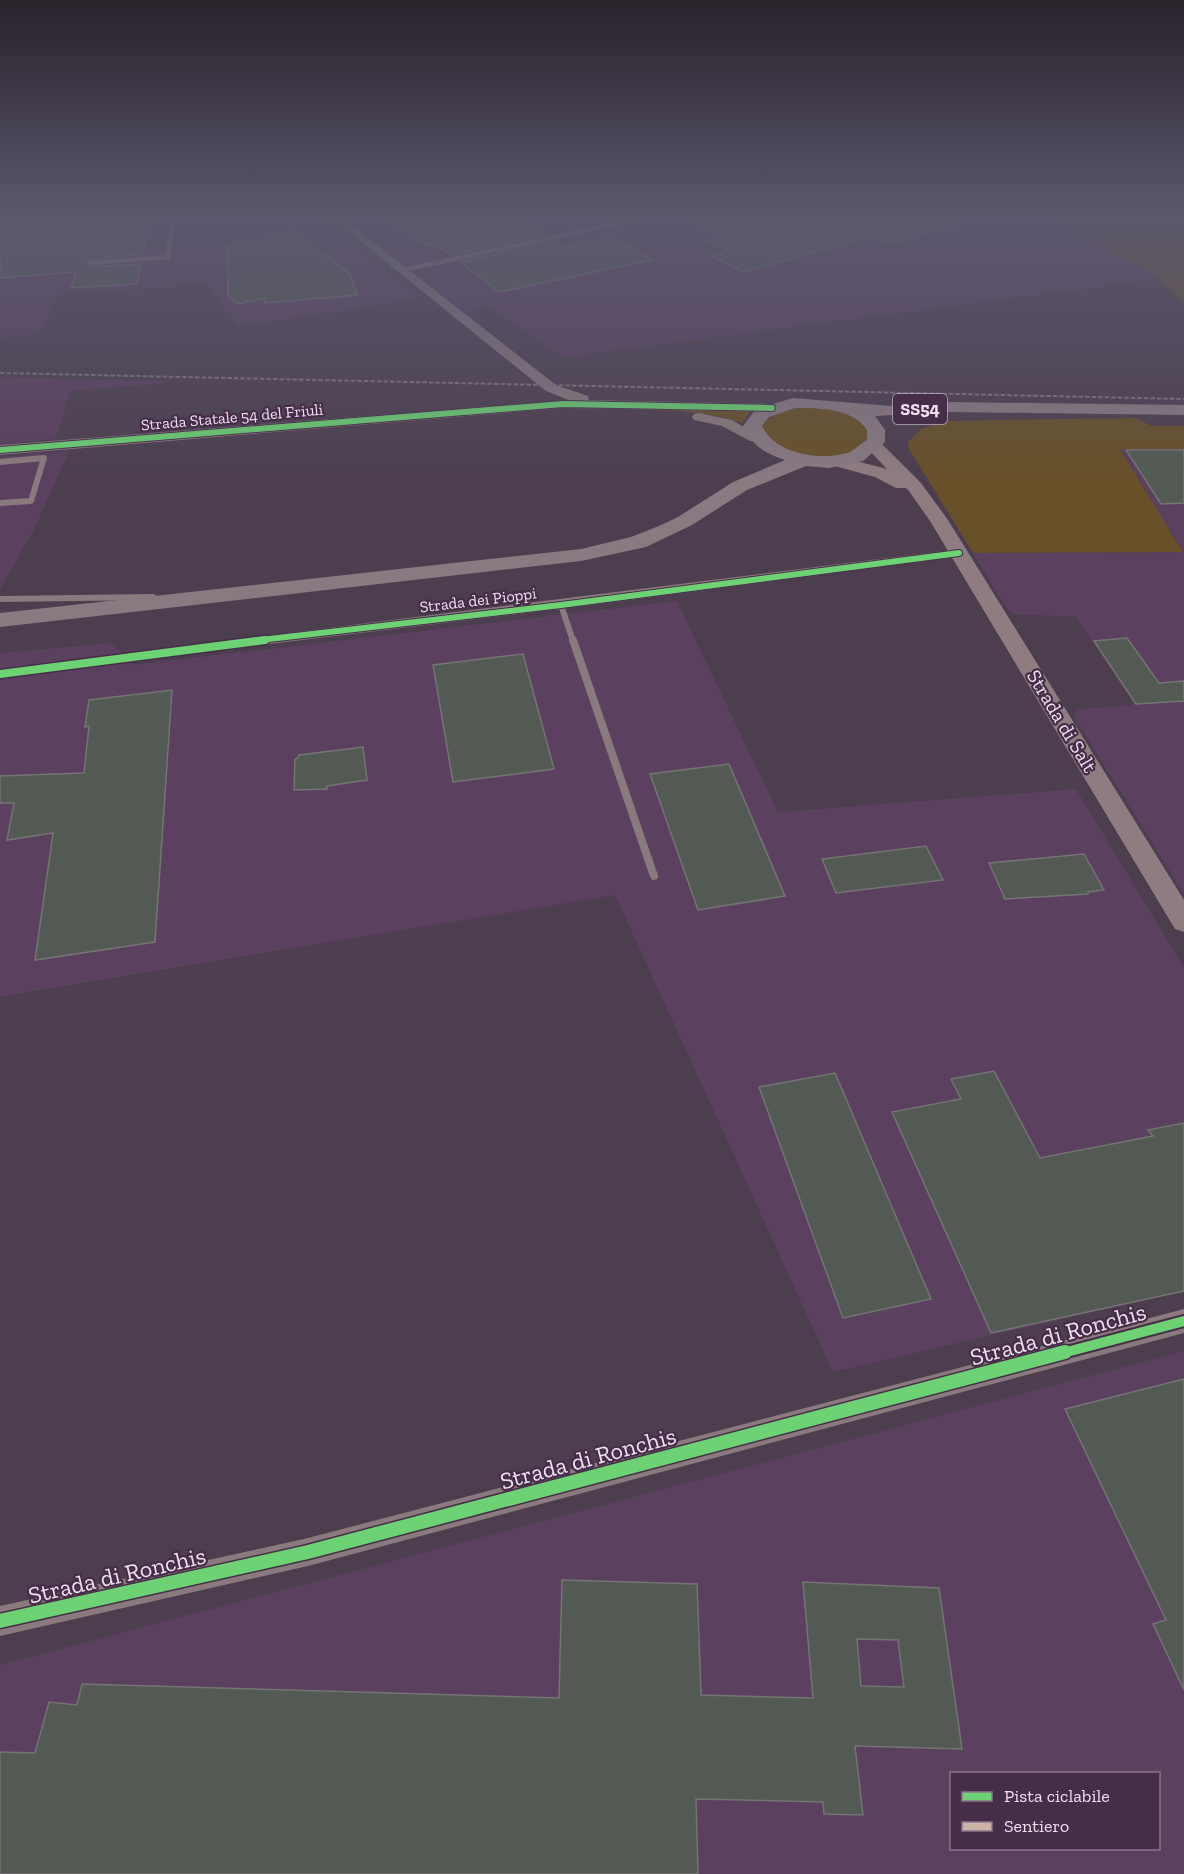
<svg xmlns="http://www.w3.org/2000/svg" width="1184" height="1874" font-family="'Zilla Slab',serif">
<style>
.built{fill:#5b405f;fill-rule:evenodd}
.green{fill:#685129}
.building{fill:#535a53;stroke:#757474;stroke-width:1.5;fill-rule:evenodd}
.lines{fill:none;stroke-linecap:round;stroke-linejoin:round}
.service-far2{stroke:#8a7a7e;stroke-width:4.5}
.service-far1{stroke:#8a7a7e;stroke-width:6}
.service{stroke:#8a7a7e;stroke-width:8}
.minor{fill:#8a7a7e;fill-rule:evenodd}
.tertiary{fill:#8a7a7e;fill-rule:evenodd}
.secondary{fill:#8e7c81;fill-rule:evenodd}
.primary{fill:#887a81;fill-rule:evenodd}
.rail{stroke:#83767e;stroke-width:2;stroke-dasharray:4.5 2;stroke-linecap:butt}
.cycleway-far3-casing{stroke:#462e49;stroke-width:8}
.cycleway-far2-casing{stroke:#462e49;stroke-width:11}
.cycleway-far1-casing{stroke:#462e49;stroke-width:14}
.cycleway-casing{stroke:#462e49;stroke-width:17}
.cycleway-far3{stroke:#6cd273;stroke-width:6}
.cycleway-far2{stroke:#6cd273;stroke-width:8}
.cycleway-far1{stroke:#6cd273;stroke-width:10}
.cycleway{stroke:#6cd273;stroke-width:14}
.labels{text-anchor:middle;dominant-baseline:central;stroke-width:4.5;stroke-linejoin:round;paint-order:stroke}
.far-street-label{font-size:16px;fill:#efe0f1;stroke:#462e49}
.shield{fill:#462e49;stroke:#bcabbf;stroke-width:1.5}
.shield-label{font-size:18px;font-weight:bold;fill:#efe0f1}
.street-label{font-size:20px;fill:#efe0f1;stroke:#462e49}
.near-street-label{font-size:24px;fill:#efe0f1;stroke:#462e49}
</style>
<rect width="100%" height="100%" fill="#4c3e4e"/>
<!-- built -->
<g class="built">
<polygon points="0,216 318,216 420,299 238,326 207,284 59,294 38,334 0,338"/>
<polygon points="342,216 1059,216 1060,219 1094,244 1157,276 1145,281 563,357 488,306 464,312"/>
<polygon points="0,377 180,382 70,391 56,439 0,444"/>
<polygon points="1120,449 1184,449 1184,894 1074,717 1077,711 1081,709 1134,705 1076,617 1014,614 1005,606 973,553 1183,552"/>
<polygon points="69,451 33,532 0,589 0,457"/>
<polygon points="677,601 778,812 1076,789 1184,968 1184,1291 833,1372 615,895 0,997 0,653 112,643 132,665"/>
<path d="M1184,1351v523h-1184v-209zM952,1774h206v74h-206z"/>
</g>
<!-- green -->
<g class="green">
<polygon points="1059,216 1184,216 1184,304 1157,276 1094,244 1060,219"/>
<path d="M798,407c26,2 60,0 72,28 -13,27 -72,28 -95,11 -5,-4 -9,-14 -13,-19 8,-14 20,-17 36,-20z"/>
<path d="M627,409l124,2 -9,12c-36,-13 -77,-12 -115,-14z"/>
<polygon points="1135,418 1152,426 1184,426 1184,449 1120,449 1183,552 973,553 909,449 908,442 921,429 944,421"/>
</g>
<!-- building -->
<g class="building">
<polygon points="0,216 151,216 143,254 90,259 86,262 87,266 90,267 141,264 137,284 71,288 76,272 0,278"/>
<polygon points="384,216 514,216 544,235 450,255 434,243 423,245"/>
<polygon points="679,216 966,216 967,222 890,243 874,236 743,272 710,255 729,250 708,241 723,237"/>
<polygon points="295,232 351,275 357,295 265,303 265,298 238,304 228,296 227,246"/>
<polygon points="614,236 652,260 499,292 460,262 554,242 562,247"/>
<polygon points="1126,450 1184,450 1184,503 1161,504"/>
<polygon points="1127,638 1159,683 1184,681 1184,701 1136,704 1094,641"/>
<polygon points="523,654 554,769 453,782 433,665"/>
<polygon points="172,690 155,942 35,960 53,833 7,840 14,803 0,803 0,776 84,773 89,726 85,727 89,700"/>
<polygon points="363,747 367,780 327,786 327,789 294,790 295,759 298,758 299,755"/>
<polygon points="729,764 785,896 698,910 650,774"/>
<polygon points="926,846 943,880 836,893 822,859"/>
<polygon points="1084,854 1104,890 1088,892 1088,894 1005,899 989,863"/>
<polygon points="994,1071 1040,1158 1153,1136 1148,1130 1184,1123 1184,1291 991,1333 892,1112 961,1099 951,1079"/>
<polygon points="835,1073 849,1106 931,1299 843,1318 759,1087"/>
<polygon points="1184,1379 1184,1690 1153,1624 1166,1620 1065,1409"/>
<path d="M562,1580l135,4 4,111 112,3 -10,-116 136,6 23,161 -107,-3 8,69 -39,-1 -1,-12 -127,-3 2,75h-698v-122l35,1 14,-51 28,3 5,-21 477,14zM857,1639l41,1 6,47 -43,-1z"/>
</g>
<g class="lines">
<!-- service-far2 -->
<g class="service-far2">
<polyline points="90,263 168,257 173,216"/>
<polyline points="403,270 652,216"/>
</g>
<!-- service-far1 -->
<g class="service-far1">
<polyline points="0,462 44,458 31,501 0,503"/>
<polyline points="0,599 153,597"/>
<polyline points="561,605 573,641"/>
</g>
<!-- service -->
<polyline class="service" points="573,640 654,876"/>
<!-- minor -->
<g class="minor">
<polygon points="959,549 966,553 964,556 561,609 152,658 0,679 0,669"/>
<polygon points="1184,1309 1184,1333 308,1566 0,1636 0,1606 308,1538"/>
</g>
<!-- tertiary -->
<g class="tertiary">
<polygon points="329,216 340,216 556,385 588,396 589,400 772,404 779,408 772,412 563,408 0,455 0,445 569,400 546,391"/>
<polygon points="699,413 732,420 763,438 760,441 750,441 722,426 694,420 692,417 694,414"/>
</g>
<!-- secondary -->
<polygon class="secondary" points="874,441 880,442 921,483 948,520 1184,900 1184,932 1175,929 930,521 909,491 906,488 896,488 875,477 831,465 828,461 831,457 837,456 887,469 865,446 868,442"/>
<!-- primary -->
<path class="primary" d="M793,398l98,8 58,-4 235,3v10l-235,-3 -74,4 10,14v12l-22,19 -34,7 -23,-2 -59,24 -55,35 -46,22 -65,14 -581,66v-14l581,-64 50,-12 28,-11 19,-9 55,-35 52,-22c-20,-7 -33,-14 -42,-34l13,-17zM795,408c23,0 58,0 72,22v10c-7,4 -13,11 -20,13 -28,8 -72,1 -85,-27l7,-9z"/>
<!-- rail -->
<polyline class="rail" points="0,373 1184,399"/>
<defs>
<g id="cycleway-far3">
<polyline points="0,450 563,404 772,408"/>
<polyline points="252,641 561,605 959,553"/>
</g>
<polyline id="cycleway-far2" points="0,674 265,640"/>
<polyline id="cycleway-far1" points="1059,1354 1184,1321"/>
<polyline id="cycleway" points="0,1621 308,1552 1065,1352"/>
</defs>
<!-- cycleway-far3 casing -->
<use href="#cycleway-far3" class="cycleway-far3-casing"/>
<!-- cycleway-far2 casing -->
<use href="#cycleway-far2" class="cycleway-far2-casing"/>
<!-- cycleway-far1 casing -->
<use href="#cycleway-far1" class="cycleway-far1-casing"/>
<!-- cycleway casing -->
<use href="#cycleway" class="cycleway-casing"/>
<!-- cycleway-far3 -->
<use href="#cycleway-far3" class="cycleway-far3"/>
<!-- cycleway-far2 -->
<use href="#cycleway-far2" class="cycleway-far2"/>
<!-- cycleway-far1 -->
<use href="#cycleway-far1" class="cycleway-far1"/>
<!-- cycleway -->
<use href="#cycleway" class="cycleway"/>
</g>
<!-- sky -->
<linearGradient id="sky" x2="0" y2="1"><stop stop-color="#2a222b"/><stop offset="0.45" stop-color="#5b586e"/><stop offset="1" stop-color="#5b586e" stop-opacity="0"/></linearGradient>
<rect width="1184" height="478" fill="url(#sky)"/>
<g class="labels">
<!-- far-street labels -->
<g class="far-street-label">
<text transform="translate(232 417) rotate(-5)">Strada Statale 54 del Friuli</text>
<text transform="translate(478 600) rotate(-7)">Strada dei Pioppi</text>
</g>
<!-- shield labels -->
<rect class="shield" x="893" y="394" width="54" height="30" rx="4.5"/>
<g class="shield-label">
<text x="920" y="409">SS54</text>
</g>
<!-- street labels -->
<g class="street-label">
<text transform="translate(1062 721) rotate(59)">Strada di Salt</text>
</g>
<!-- near-street labels -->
<g class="near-street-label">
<text transform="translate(1058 1334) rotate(-15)">Strada di Ronchis</text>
<text transform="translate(588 1458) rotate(-15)">Strada di Ronchis</text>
<text transform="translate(117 1575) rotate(-13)">Strada di Ronchis</text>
</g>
</g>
<!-- legend -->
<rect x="950" y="1772" width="210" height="78" fill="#462e49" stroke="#8a758c" stroke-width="1.5"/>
<rect x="962" y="1792" width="30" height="9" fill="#6cd273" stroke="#8a758c" stroke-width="1.5"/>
<text x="1004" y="1802" font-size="18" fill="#efe0f1">Pista ciclabile</text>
<rect x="962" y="1822" width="30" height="9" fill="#ceb3a9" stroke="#8a758c" stroke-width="1.5"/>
<text x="1004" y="1832" font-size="18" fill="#efe0f1">Sentiero</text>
</svg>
